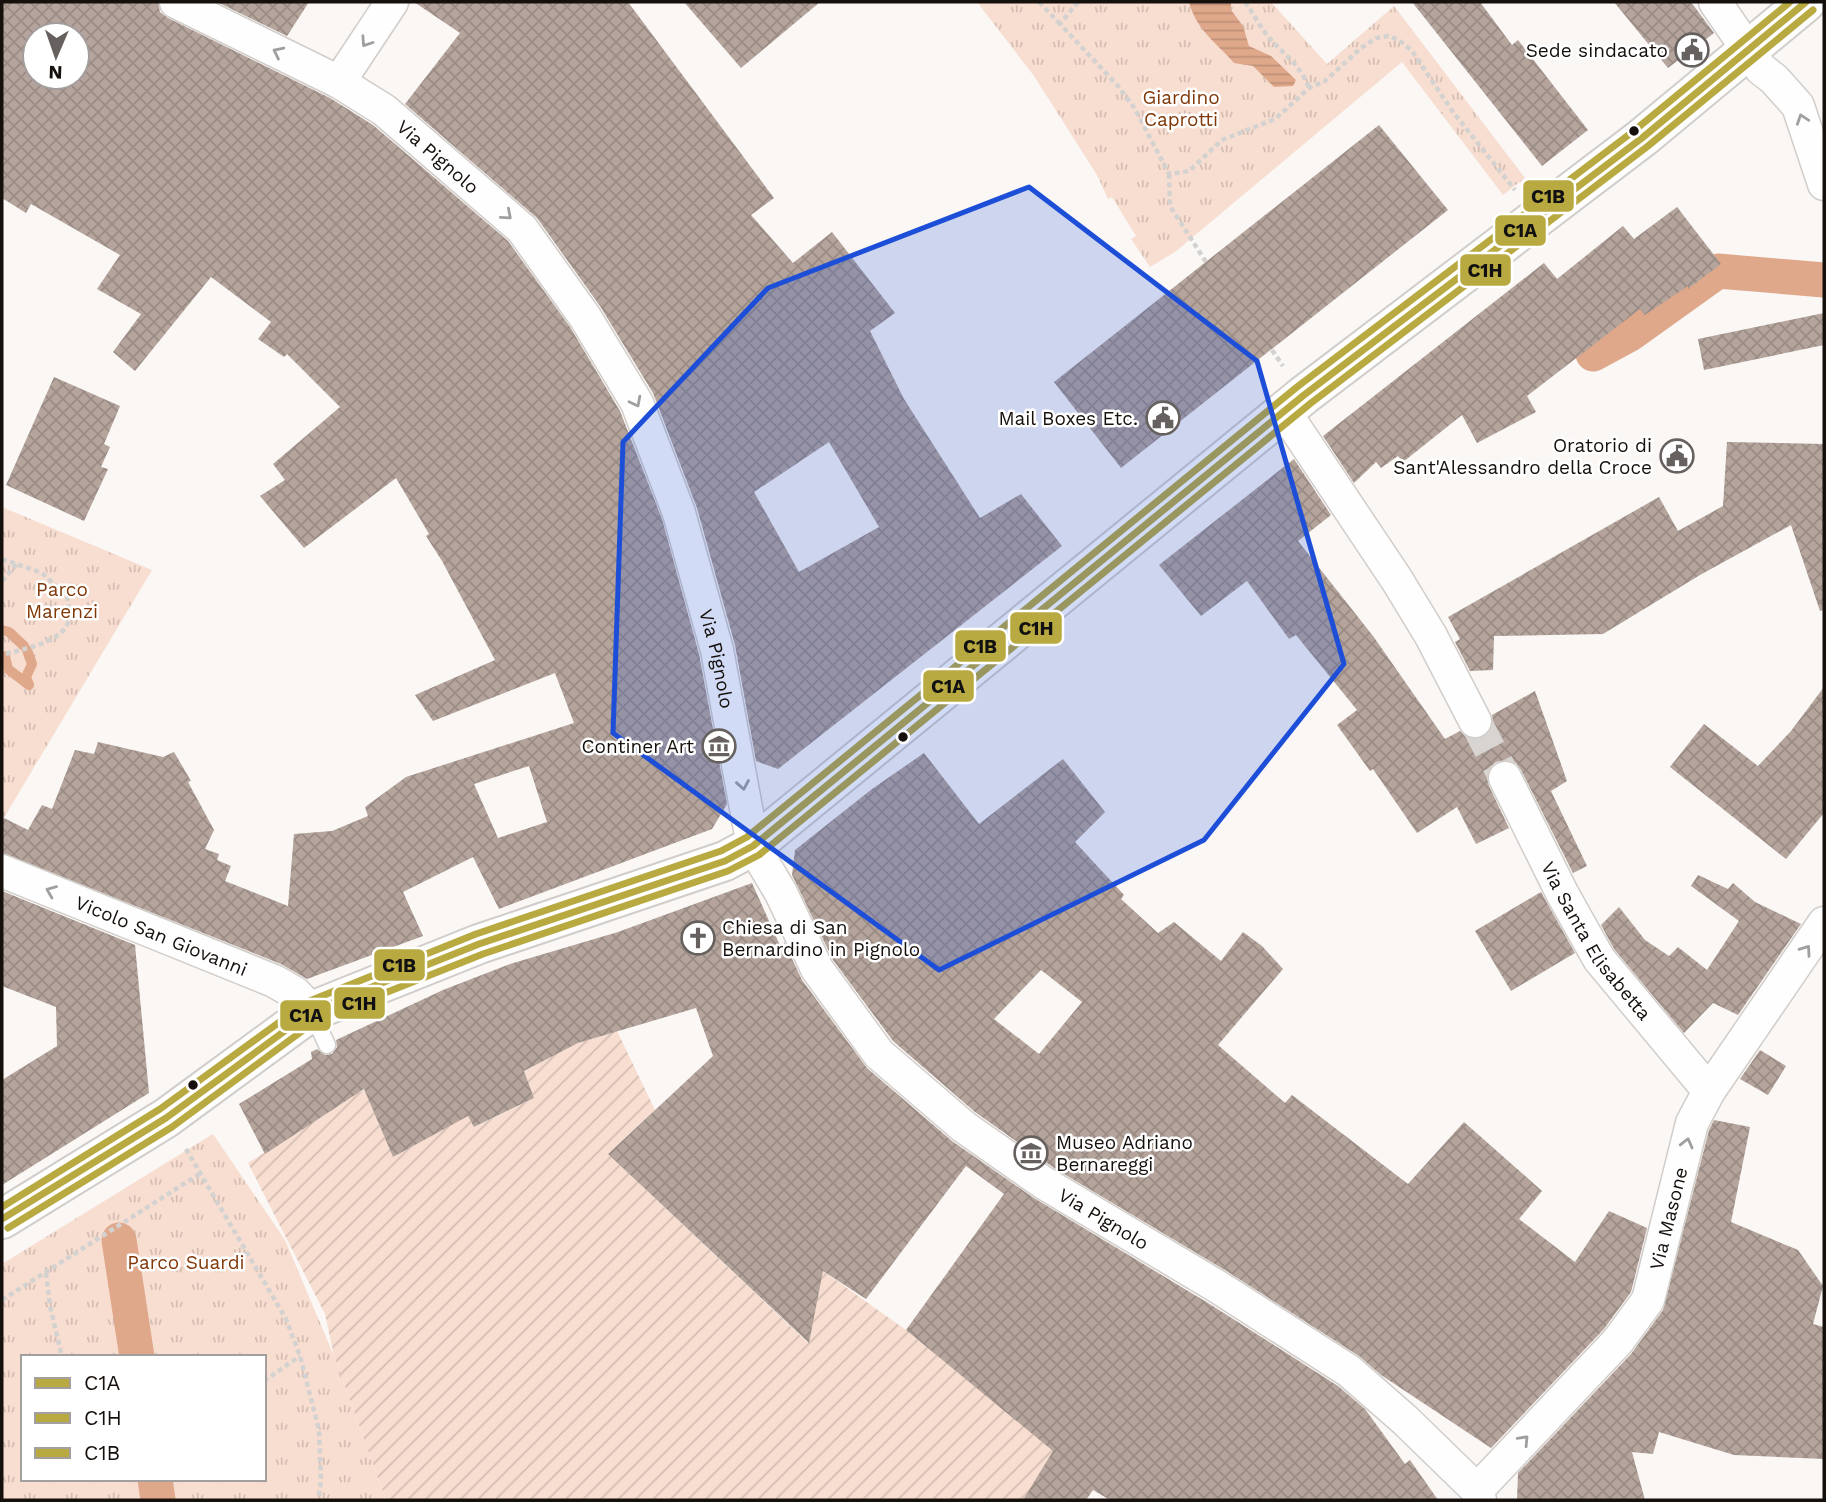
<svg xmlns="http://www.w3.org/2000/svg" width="1826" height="1502" font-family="'Work Sans',sans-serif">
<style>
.grass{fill:url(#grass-tufts);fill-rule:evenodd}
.garden{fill:url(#garden-furrows)}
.water{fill:url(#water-rules)}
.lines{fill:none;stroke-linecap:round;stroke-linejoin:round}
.stream{stroke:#dfa88b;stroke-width:10}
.canal{stroke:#dfa88b;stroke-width:35}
.building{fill:url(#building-cross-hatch);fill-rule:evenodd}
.street-tunnel{stroke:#d8d4d2;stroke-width:32;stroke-dasharray:32 16;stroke-linecap:butt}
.lane-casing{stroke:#d1cdca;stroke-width:19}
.street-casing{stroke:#d1cdca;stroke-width:35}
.secondary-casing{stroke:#d1cdca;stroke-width:42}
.path{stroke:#d3d2d0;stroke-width:4.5;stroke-dasharray:5 3.5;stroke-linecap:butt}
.lane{stroke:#fefefe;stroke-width:16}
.street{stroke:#fefefe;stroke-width:32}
.secondary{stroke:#fefefe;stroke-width:38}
.bus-1-casing{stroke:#fff;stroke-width:12}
.bus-2-casing{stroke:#fff;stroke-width:12}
.bus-3-casing{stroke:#fff;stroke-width:12}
.bus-1{stroke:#b8a941;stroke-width:7}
.bus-2{stroke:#b8a941;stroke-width:7}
.bus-3{stroke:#b8a941;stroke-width:7}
.oneway{stroke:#a19f9e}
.marked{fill:#1d4ed8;fill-opacity:0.2;stroke:#1d4ed8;stroke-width:5;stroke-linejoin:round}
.bus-dot{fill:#16100d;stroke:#fff;stroke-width:2.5}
.labels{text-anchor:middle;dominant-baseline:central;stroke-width:5;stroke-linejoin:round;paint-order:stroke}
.poi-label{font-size:19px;fill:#16100d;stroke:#fff;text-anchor:end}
.park-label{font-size:19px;fill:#803808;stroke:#fff}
.street-label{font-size:19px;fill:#16100d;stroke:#fff}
.line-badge{stroke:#fff;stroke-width:2.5}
.pale-badge-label{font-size:19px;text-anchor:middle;font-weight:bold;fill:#111}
</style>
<defs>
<pattern id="grass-tufts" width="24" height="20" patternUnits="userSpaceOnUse" patternTransform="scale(1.75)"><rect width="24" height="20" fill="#f8ded1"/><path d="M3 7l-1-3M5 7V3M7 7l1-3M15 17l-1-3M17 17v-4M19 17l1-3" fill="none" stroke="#d4bdb2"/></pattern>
<pattern id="garden-furrows" width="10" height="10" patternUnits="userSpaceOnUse" patternTransform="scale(1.75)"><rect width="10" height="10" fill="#f8ded1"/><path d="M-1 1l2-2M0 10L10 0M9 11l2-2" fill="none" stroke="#d4bdb2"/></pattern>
<pattern id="water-rules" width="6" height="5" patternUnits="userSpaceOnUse" patternTransform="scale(1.75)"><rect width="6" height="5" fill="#dfa88b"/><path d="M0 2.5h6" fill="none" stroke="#bf9077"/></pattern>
<pattern id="building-cross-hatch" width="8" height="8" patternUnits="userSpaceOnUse" patternTransform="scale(1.75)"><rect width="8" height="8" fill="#b4a49c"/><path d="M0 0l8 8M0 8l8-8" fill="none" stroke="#9a8c85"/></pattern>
</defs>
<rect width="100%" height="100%" fill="#faf7f5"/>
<!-- grass -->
<g class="grass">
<polygon points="977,2 1271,2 1327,64 1394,6 1525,178 1503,195 1402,62 1175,252 1150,267 1131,239 1136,236 1112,197 1108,199 1097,175 1034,76"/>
<polygon points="2,507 152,570 2,821"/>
<path d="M213,1134l72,106 49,116 52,144h-384v-236zM23,1357h241v122h-241z"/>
</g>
<!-- garden -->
<polygon class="garden" points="617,1031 655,1110 608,1154 808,1343 823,1271 906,1330 1054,1451 1023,1500 386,1500 334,1356 325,1314 248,1163 335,1108 334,1103 365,1090 393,1157 429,1137 465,1112 475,1127 534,1098 524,1071 578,1043"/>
<!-- water -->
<path class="water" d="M1189,2h42v8l12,16 6,20 22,10 25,24 -3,6 -19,1 -21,-21 -19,-3c-17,-20 -38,-33 -45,-61z"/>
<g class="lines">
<!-- stream -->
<g class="stream">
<polyline points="2,630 9,632 24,646"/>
<polyline points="27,650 32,664 26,677 29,685"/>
<polyline points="5,656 8,669 29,685"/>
</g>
<!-- canal -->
<g class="canal">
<polyline points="1593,354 1630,334 1718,271 1824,280"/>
<polyline points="119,1240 137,1357"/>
<polyline points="155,1479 158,1500"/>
</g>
</g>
<!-- building -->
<g class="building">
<path d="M2,2h156l2,10 8,6 162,80 43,27 135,116 62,86 50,84 42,108 37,135 28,150 -15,25 -213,80 -26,-52 -70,35 20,44 -116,43 -26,-15 -279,-111v-36l26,13 14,-25 10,4 23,-59 19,4 4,-12 65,15 11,-5 17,29 -3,1 26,48 -9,19 14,5 -2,6 14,6 -6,15 63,25 6,-72 38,-3 36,-15 -3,-9 41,-30 168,-54 -19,-50 -122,48 -18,-26 80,-35 -53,-99 -16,-25 3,-2 -33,-56 -92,70 -44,-52 25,-16 -12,-16 67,-57 -53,-53 -3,3 -26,-18 13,-17 -60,-45 -76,94 -22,-19 28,-38 -44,-25 23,-34 -89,-51 -5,9 -24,-15zM35,35h42v42h-42zM529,766l18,56 -49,16 -24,-54z"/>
<polygon points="217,2 309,2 287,36"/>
<path d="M414,2h214l146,196 -23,17 42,48 39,-31 63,81 -25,18 34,68 76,119 41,-24 41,52 -284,223 -22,-8 -21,-116 -38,-137 -44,-115 -53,-87 -63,-88 -132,-114 55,-71zM829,442l50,85 -80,45 -45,-80z"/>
<polygon points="684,2 820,2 741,68"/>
<polygon points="1412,2 1480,2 1512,45 1518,40 1588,130 1542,166"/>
<polygon points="1614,2 1691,2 1714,33 1668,68"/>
<polygon points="1379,125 1448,210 1121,468 1054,382"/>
<polygon points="1677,207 1721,264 1688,289 1688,286 1645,315 1640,309 1527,396 1536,412 1477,443 1462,415 1403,462 1398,456 1381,468 1376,462 1354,483 1323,436 1544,263 1557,279 1623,226 1634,239"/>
<polygon points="1824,313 1824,345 1704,370 1698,339"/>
<polygon points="54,377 120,406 104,444 110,447 101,467 108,469 84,521 6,485"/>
<polygon points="1727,442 1824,444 1824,610 1820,611 1791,525 1700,575 1603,634 1494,636 1493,670 1470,671 1455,642 1460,639 1448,617 1659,497 1678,531 1723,506"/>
<polygon points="1294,459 1331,515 1298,541 1373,636 1445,739 1460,731 1466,737 1473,739 1484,737 1491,730 1493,723 1492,715 1535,691 1567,781 1551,791 1587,866 1573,873 1521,770 1516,763 1507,760 1496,762 1489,768 1487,778 1489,786 1509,828 1476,844 1457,807 1417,833 1373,769 1370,771 1337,725 1357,710 1296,635 1289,639 1247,581 1201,616 1159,565"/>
<polygon points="1824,687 1824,813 1786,859 1670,767 1704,724 1758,766 1791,731"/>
<path d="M924,753l55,71 84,-65 42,53 -30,30 49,53 -3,4 37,34 16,-11 47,39 22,-29 19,14 21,23 -65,76 67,58 7,-8 116,89 56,-62 78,69 -23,28 56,43 34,-51 38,17 -16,64 -27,37 -113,119 -110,-73 -22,-19 -131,-84 -174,-104 -79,-56 -82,-71 -60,-81 -41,-85 3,-25 77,-61zM1041,970l41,32 -43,52 -45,-35z"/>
<polygon points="1698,875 1728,889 1733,883 1755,902 1801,924 1738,1015 1713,1003 1684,1033 1614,949 1601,925 1619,907 1645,940 1669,956 1678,947 1707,970 1739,921 1691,886"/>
<polygon points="752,883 783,952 784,942 802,980 867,1068 952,1141 1034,1198 1208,1303 1338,1386 1365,1409 1405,1464 1410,1460 1438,1500 1110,1500 1093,1490 1086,1500 1023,1500 1053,1451 906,1330 1004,1194 966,1166 866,1299 823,1271 809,1343 608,1154 713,1056 696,1008 578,1043 524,1071 534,1098 474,1127 468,1116 393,1157 364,1089 265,1154 239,1104 312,1059 311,1052 317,1049 325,1055 332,1054 337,1047 336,1040 443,990 510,964 618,932"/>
<polygon points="2,891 135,945 149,1093 2,1185 2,1080 57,1046 56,1007 2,986"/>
<polygon points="1541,892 1575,953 1511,991 1475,931"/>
<polygon points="1760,1050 1786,1066 1768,1095 1740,1079"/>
<polygon points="1714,1120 1750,1127 1731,1222 1798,1250 1823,1286 1813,1324 1824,1327 1824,1459 1734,1455 1659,1432 1653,1454 1632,1452 1645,1500 1517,1500 1518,1473 1631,1354 1663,1310 1709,1130"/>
</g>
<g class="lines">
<!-- street-tunnel -->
<polyline class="street-tunnel" points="1475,721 1505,778"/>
<defs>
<polyline id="lane" points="312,1012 327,1045"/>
<g id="street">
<path id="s1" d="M176,2l163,80 45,28 138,119 63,88 52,86 42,110 38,137 36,196 28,47 36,76 62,85 85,73 80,56 174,104 131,84 56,49 72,70 3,10"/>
<polyline points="1715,2 1761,69 1774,79 1798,106 1824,184"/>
<polyline points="339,82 392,2"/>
<polyline points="1284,411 1397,580 1431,636 1475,721"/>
<path id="s2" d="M1505,778l57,115 37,66 110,132"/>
<path id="s3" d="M2,871l272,110 21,12 17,18"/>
<path id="s4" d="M1477,1490l141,-149 30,-41 44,-177 17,-32 115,-168"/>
</g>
<polyline id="secondary" points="2,1219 166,1118 312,1011 479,944 725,861 753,846 1304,395 1642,138 1806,2"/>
</defs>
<!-- lane casing -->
<use href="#lane" class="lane-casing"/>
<!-- street casing -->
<use href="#street" class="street-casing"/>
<!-- secondary casing -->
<use href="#secondary" class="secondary-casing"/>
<!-- path -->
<g class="path">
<polyline points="1039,2 1060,24"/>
<polyline points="1078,2 1060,24 1118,86 1135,109 1169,174 1189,171 1222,140 1275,119 1309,88 1325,81 1361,48 1376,38 1388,36 1399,40 1412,51 1453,112 1515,190"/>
<path d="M1245,2c8,11 14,23 22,33 17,21 32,27 42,53"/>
<polyline points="1169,174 1170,206 1206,262"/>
<polyline points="1272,350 1283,366"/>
<path d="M2,559l40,14 25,23c1,7 3,16 2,23 -4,24 -48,30 -67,36"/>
<polyline points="2,581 17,564"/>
<polyline points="186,1149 286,1319 300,1356 319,1430 321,1481 318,1500"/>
<polyline points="46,1273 50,1306 62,1357"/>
<polyline points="2,1300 201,1173"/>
<polyline points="264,1381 300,1356"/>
</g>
<!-- lane -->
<use href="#lane" class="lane"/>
<!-- street -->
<use href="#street" class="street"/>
<!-- secondary -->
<use href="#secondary" class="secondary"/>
<defs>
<polyline id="bus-1" points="2,1219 166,1118 312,1011 479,944 725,861 753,846 1304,395 1642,138 1806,2"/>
<polyline id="bus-2" points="8,1228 172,1127 317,1020 483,954 728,871 759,855 1311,403 1648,146 1813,10"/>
<polyline id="bus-3" points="2,1207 160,1109 307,1002 476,934 721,851 747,837 1297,387 1635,130 1790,2"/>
</defs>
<!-- bus-1 casing -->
<use href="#bus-1" class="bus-1-casing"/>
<!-- bus-2 casing -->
<use href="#bus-2" class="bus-2-casing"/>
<!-- bus-3 casing -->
<use href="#bus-3" class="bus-3-casing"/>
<!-- bus-1 -->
<use href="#bus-1" class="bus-1"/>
<!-- bus-2 -->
<use href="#bus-2" class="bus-2"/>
<!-- bus-3 -->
<use href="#bus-3" class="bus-3"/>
</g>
<!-- one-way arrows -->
<defs><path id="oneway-chevron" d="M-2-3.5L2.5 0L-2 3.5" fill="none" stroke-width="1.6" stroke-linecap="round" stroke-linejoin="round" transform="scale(1.75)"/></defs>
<g class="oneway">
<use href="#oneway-chevron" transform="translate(366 42) rotate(124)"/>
<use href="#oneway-chevron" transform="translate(278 52) rotate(-154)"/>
<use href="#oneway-chevron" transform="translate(1802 119) rotate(-109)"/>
<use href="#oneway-chevron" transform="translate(507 215) rotate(41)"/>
<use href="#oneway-chevron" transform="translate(636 402) rotate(63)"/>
<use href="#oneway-chevron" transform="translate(743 785) rotate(80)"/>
<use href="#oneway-chevron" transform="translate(51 891) rotate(-158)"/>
<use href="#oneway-chevron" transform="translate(1806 950) rotate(-55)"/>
<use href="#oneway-chevron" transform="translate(1687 1143) rotate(-76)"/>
<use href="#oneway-chevron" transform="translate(1524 1440) rotate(-47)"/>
</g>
<!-- marked area -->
<path class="marked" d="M1029,187l228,174 87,303 -140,176 -265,130 -326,-237 10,-291 145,-154z"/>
<!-- icons -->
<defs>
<symbol id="civic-ring" viewBox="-11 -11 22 22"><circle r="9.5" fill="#fff" stroke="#66615e" stroke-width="1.5"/><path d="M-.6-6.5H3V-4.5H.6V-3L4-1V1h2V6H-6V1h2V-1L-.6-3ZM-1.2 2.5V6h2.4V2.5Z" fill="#66615e"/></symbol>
<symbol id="museum-ring" viewBox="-11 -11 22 22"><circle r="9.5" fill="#fff" stroke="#66615e" stroke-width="1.5"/><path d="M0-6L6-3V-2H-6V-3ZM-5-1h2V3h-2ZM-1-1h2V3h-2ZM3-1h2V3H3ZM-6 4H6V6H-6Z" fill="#66615e"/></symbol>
<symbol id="church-ring" viewBox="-11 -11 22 22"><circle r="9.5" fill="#fff" stroke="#66615e" stroke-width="1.5"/><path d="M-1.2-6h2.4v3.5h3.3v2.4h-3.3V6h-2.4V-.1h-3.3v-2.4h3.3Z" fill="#66615e"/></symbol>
</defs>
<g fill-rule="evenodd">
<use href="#civic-ring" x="1673" y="31" width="38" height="38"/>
<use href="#civic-ring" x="1144" y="399" width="38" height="38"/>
<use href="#civic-ring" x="1658" y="437" width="38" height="38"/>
<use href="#museum-ring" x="700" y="727" width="38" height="38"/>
<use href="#church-ring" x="679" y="919" width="38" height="38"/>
<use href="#museum-ring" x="1012" y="1134" width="38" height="38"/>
</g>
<!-- markers -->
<g class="bus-dot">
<circle cx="1634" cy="131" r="6"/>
<circle cx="903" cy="737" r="6"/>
<circle cx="193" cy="1085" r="6"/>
</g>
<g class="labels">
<!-- poi labels -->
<g class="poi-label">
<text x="1668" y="50">Sede sindacato</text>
<text x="1138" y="418">Mail Boxes Etc.</text>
<text x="1652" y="445">Oratorio di<tspan x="1652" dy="22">Sant'Alessandro della Croce</tspan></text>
<text x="694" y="746">Continer Art</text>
<text x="722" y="927" text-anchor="start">Chiesa di San<tspan x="722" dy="22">Bernardino in Pignolo</tspan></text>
<text x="1056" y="1142" text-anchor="start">Museo Adriano<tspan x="1056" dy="22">Bernareggi</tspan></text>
</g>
<!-- park labels -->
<g class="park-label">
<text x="1181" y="97">Giardino<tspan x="1181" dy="22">Caprotti</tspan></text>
<text x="62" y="589">Parco<tspan x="62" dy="22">Marenzi</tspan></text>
<text x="186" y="1262">Parco Suardi</text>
</g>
<!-- street labels -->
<g class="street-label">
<text stroke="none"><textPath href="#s1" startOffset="306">Via Pignolo</textPath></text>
<text stroke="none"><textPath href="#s1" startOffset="894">Via Pignolo</textPath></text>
<text stroke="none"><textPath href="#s3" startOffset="172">Vicolo San Giovanni</textPath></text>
<text stroke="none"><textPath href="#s2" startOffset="187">Via Santa Elisabetta</textPath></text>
<text stroke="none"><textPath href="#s1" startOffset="1608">Via Pignolo</textPath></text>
<text stroke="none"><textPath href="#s4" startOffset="340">Via Masone</textPath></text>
</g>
</g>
<g class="line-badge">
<rect x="1522" y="179" width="53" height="34" rx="7" fill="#b8a941"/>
<rect x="1494" y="214" width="53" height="33" rx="7" fill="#b8a941"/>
<rect x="1459" y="253" width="53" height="34" rx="7" fill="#b8a941"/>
<rect x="1009" y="611" width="54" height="34" rx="7" fill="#b8a941"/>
<rect x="954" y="629" width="53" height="34" rx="7" fill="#b8a941"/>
<rect x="922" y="669" width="53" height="34" rx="7" fill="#b8a941"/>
<rect x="373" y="948" width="53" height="34" rx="7" fill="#b8a941"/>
<rect x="333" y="986" width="53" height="34" rx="7" fill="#b8a941"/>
<rect x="279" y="999" width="53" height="33" rx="7" fill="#b8a941"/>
</g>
<g class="pale-badge-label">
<text x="1548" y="203">C1B</text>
<text x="1520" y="237">C1A</text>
<text x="1485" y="277">C1H</text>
<text x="1036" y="635">C1H</text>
<text x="980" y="653">C1B</text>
<text x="948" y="693">C1A</text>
<text x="399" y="972">C1B</text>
<text x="359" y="1010">C1H</text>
<text x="306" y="1022">C1A</text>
</g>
<!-- border -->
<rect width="1826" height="1502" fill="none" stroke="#16100d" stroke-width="7"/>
<!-- legend -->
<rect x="21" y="1355" width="245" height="126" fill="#ffffff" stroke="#a29f9e" stroke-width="2"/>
<rect x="35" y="1378" width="35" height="10" fill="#b8a941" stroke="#a29f9e" stroke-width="2"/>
<text x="84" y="1390" font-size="21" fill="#16100d">C1A</text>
<rect x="35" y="1413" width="35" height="10" fill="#b8a941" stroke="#a29f9e" stroke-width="2"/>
<text x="84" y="1425" font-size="21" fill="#16100d">C1H</text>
<rect x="35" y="1448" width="35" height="10" fill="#b8a941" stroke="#a29f9e" stroke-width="2"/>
<text x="84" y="1460" font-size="21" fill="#16100d">C1B</text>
<!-- north arrow -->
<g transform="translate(56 56) rotate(182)"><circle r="33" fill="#ffffff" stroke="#a29f9e" stroke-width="2"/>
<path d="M0-5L12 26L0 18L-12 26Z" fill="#66615e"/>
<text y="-10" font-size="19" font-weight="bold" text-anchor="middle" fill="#16100d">N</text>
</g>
</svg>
